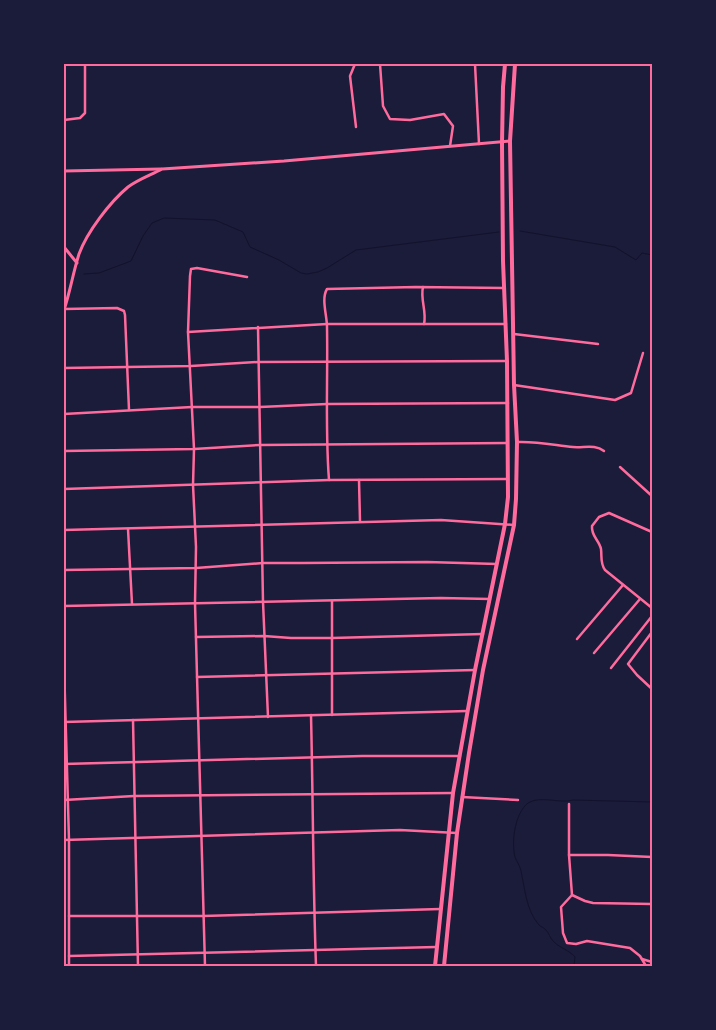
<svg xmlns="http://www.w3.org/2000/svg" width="716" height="1030" font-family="'Golos Text',sans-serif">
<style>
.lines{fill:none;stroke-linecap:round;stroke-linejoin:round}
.stream{stroke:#12122b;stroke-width:1}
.minor{stroke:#ff6b9d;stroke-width:2.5}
.tertiary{stroke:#ff6b9d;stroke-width:3}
.secondary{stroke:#ff6b9d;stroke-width:3}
.primary{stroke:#ff6b9d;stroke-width:4}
.neatline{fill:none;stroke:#ff6b9d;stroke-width:2}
</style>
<rect width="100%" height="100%" fill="#1b1b3a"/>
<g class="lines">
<!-- stream -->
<g class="stream">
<polyline points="520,231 615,247 636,260 642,253 652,255"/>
<polyline points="84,274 99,273 131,261 143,236 152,223 164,218 215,220 243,232 250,247 279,260 301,273 307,274 318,272 327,268 356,250 499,232"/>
<path d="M574,966l1,-9c-6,-7 -15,-9 -21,-15 -4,-3 -5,-10 -9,-13 -2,-2 -4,-2 -6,-4 -13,-15 -14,-36 -18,-54 -1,-5 -4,-9 -6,-14 -4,-15 0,-44 13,-54 13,-8 31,1 45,-3l79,2"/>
</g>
<!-- minor -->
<g class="minor">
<polyline points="355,64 350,76 356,127"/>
<polyline points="380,64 383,106 390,119 410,120 444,114 453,126 450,146"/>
<polyline points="475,64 479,144"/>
<polyline points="64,120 80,118 85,113 85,64"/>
<path d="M423,287c-3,12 4,25 1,37"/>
<polyline points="64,309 117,308 124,311 125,315 129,410"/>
<polyline points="258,327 263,602 268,717"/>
<polyline points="188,332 327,324 506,324"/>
<polyline points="514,334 598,344"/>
<polyline points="64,368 191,366 258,362 507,361"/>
<polyline points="514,385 615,400 631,393 643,353"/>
<polyline points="64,414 192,407 260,407 327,404 508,403"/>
<path d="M517,442c19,-1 37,3 56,5 11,1 22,-3 31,4"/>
<polyline points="64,451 194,449 260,445 507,443"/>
<polyline points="620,467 652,496"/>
<path d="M329,480c-4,-51 -1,-102 -2,-153 0,-12 -6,-28 0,-38l89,-2 88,1"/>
<polyline points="359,480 360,521"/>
<polyline points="64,489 329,480 507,479"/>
<polyline points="128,529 132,604"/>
<polyline points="64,530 441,520 514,525"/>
<path d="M652,532l-43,-19 -10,4 -7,9c-1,10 7,14 9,23 1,8 -1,14 4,21l47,38"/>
<polyline points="64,570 196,568 263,563 302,563 427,562 497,564"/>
<polyline points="64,606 441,598 490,599"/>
<polyline points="652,632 628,664 637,675 652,689"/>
<polyline points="196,637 264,636 291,638 332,638 483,634"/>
<polyline points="577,639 623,585"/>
<polyline points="594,653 640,599"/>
<polyline points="64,664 69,840 69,966"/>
<polyline points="611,668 652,616"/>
<polyline points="197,677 475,670"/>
<path d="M311,715c2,84 2,168 5,251"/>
<polyline points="332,715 332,601"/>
<polyline points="133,720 138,966"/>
<polyline points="64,722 467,711"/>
<polyline points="64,764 362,756 460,756"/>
<polyline points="462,797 518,800"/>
<polyline points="64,800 134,796 453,793"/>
<polyline points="569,804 569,855 572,895 585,901 593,903 652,904"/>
<polyline points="64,840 400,830 457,833"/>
<polyline points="569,855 608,855 652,857"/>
<polyline points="572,895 561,907 563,933 567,943 576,944 587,941 630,948 640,956 646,966"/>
<polyline points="69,916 203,916 440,909"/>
<polyline points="69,956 436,947"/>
<polyline points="642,959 652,962"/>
<polyline points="205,966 195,603 196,547 193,485 194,449 188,332 190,276 191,269 197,268 247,277"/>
</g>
<!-- tertiary -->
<g class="tertiary">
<polyline points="64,171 161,169"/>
<polyline points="64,247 77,263"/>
</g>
<!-- secondary -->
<path class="secondary" d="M64,310c6,-18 9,-37 15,-56 8,-22 31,-52 49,-67 11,-8 23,-12 34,-18l122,-8 226,-20"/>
<!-- primary -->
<g class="primary">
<polyline points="435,966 453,793 475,670 505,524 508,497 507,361 503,261 502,143 503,87 505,64"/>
<polyline points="444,966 457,833 469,753 483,670 514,525 516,499 517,442 514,385 510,141 515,64"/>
</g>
</g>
<!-- border -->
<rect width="716" height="1030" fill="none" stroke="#1b1b3a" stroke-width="130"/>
<rect x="65" y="65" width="586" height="900" class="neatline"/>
</svg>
